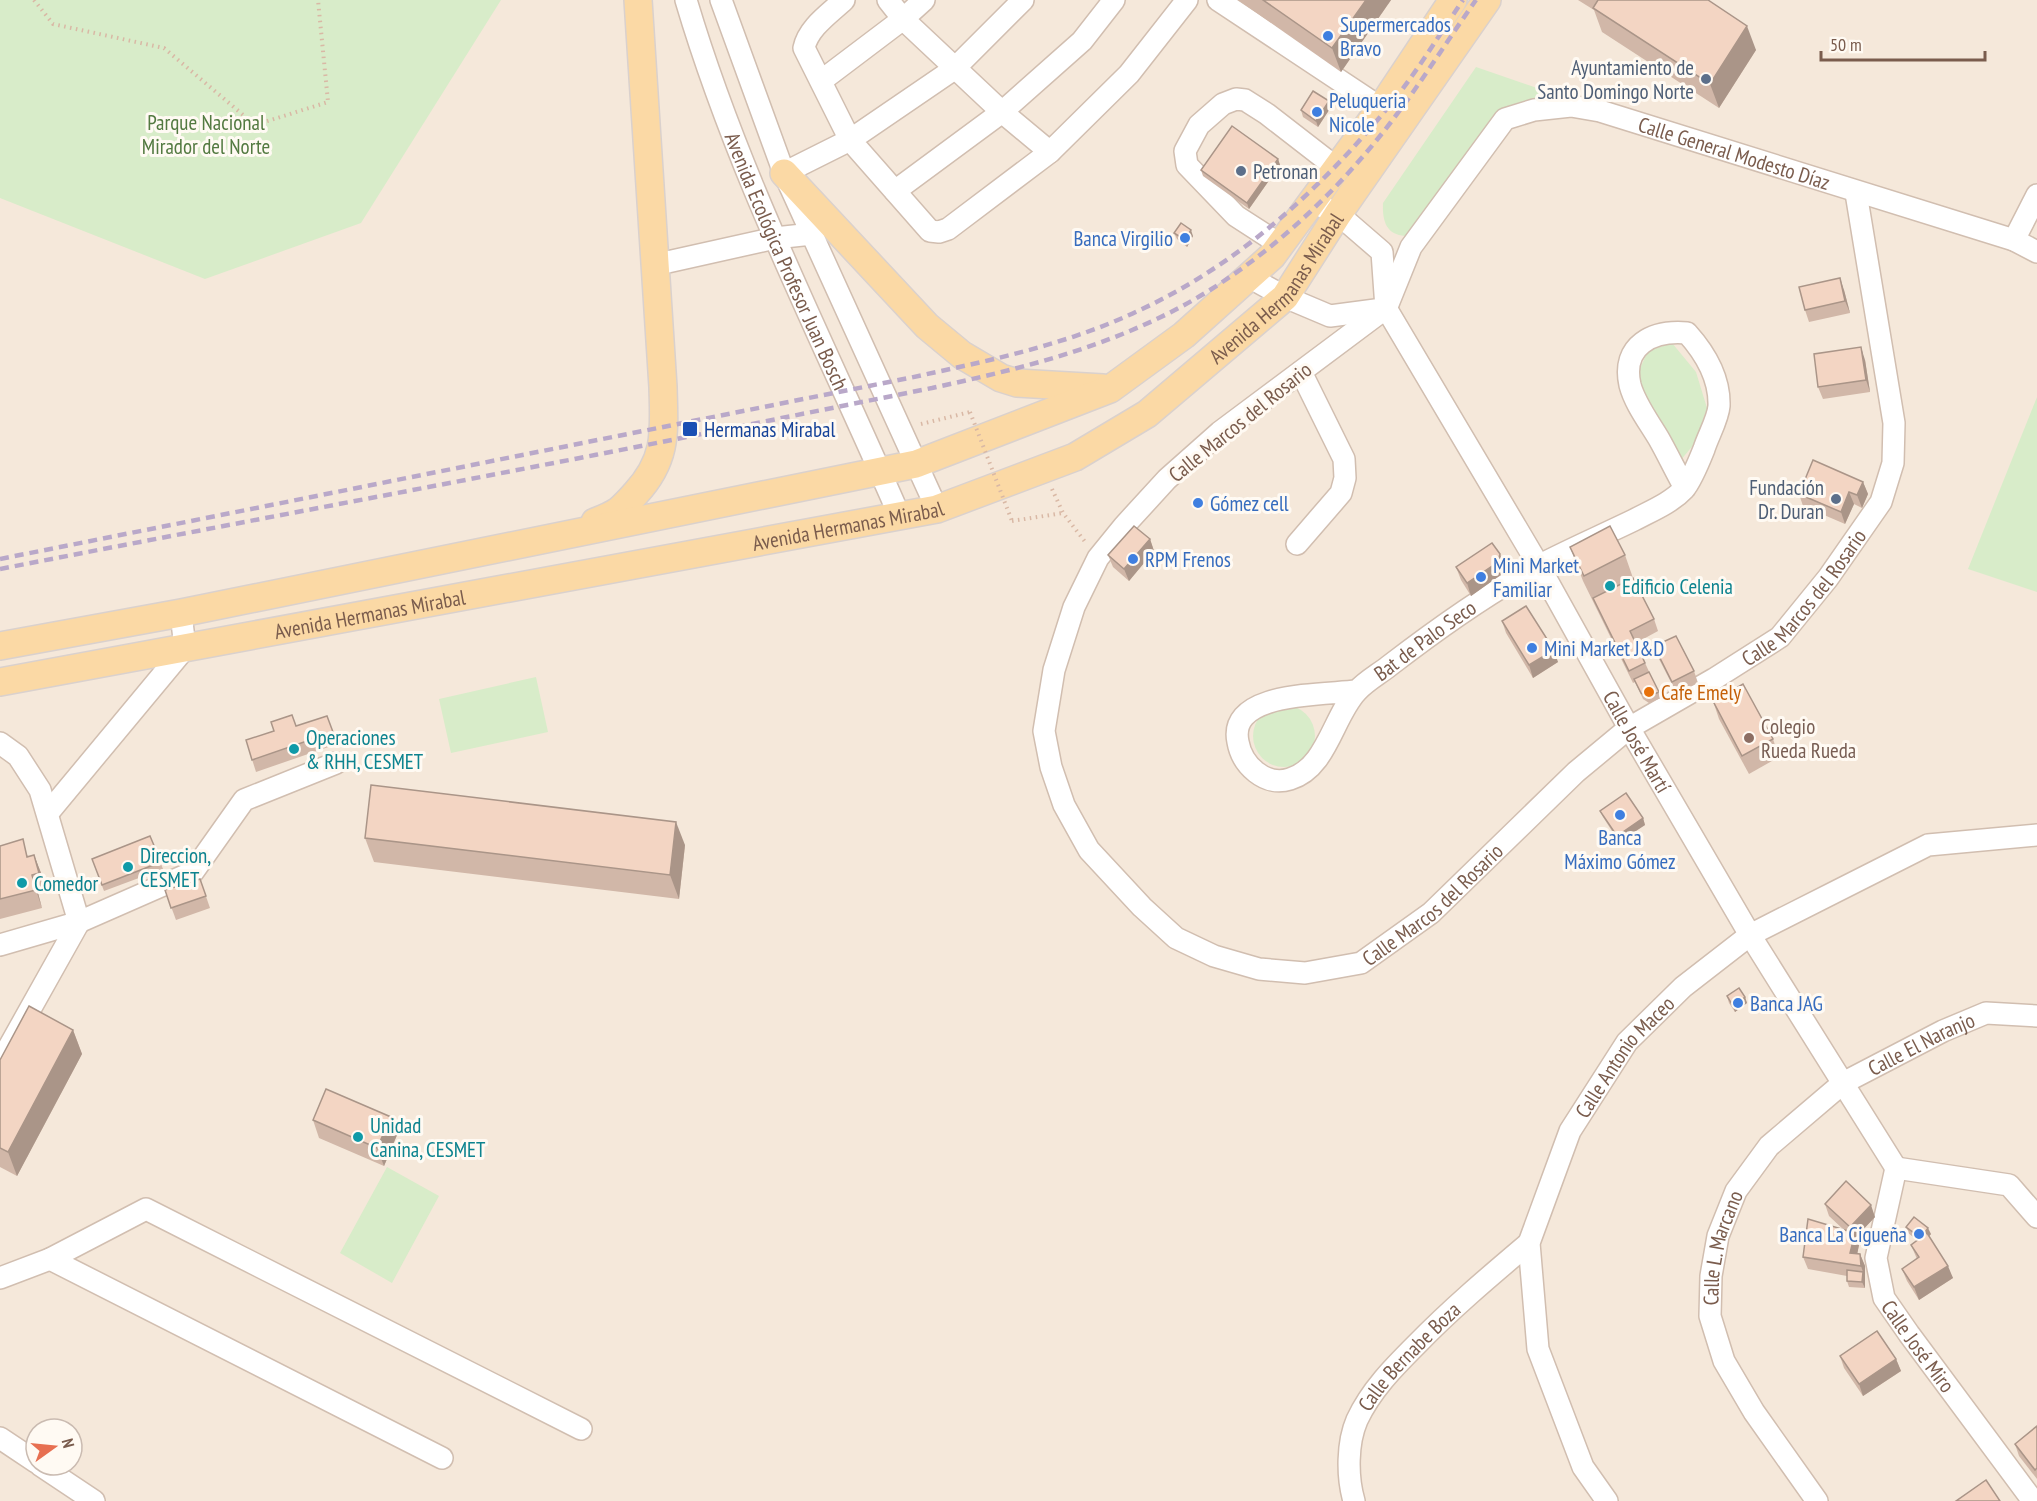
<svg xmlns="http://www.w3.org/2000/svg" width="2037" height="1501" font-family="'PT Sans Narrow',sans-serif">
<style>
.residential{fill:#f5e8da;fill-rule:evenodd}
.green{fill:#d8ecc9}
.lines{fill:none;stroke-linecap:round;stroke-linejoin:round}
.minor-casing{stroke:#d1beb0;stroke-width:24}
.major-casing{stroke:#dad1cd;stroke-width:30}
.path{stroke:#d9b8a5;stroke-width:4;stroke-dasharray:1.5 4.5;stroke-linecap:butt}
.minor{stroke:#fff;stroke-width:21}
.major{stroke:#fbd9a5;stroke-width:27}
.rail{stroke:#b9a8c9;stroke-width:4.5;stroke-dasharray:9 6;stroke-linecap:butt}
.path-bridge{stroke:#d9b8a5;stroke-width:4;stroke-dasharray:1.5 4.5;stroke-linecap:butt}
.wall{fill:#d1b7a8}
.shaded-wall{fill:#aa9588}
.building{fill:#f3d5c3;stroke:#aa9588;stroke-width:1.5}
.shop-dot{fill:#3f7fe0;stroke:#fffaf3;stroke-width:2}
.service-dot{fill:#5c6f8a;stroke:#fffaf3;stroke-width:2}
.transit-dot{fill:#1a4fb4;stroke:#fffaf3;stroke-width:2}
.culture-dot{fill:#0f9aa8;stroke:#fffaf3;stroke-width:2}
.food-dot{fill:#e8710a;stroke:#fffaf3;stroke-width:2}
.education-dot{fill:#8d6e63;stroke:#fffaf3;stroke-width:2}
.labels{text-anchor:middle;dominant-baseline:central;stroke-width:6;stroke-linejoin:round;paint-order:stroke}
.shop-label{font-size:21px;fill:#366cbe;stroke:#fffaf3;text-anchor:start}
.service-label{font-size:21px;fill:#4e5e75;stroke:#fffaf3;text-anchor:end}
.park-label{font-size:21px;fill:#537a41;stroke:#fffaf3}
.street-label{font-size:21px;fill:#7a5c4d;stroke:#fffaf3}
.transit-label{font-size:21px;fill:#164399;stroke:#fffaf3;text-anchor:start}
.culture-label{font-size:21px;fill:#0d838f;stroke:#fffaf3;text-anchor:start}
.food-label{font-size:21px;fill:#c56008;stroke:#fffaf3;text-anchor:start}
.education-label{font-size:21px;fill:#785e54;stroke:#fffaf3;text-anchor:start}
</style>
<rect width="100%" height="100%" fill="#fdf6ec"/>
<!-- residential -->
<path class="residential" d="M430,0h1607v1501h-2037v-1365zM36,1429h36v36h-36z"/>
<!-- green -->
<g class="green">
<polygon points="0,0 501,0 361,223 205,279 0,198"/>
<path d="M1476,67l93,32 -56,10 -102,127c-23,1 -29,-12 -28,-33z"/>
<polygon points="1672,343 1696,372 1707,408 1695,443 1680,461 1636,377 1648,351"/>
<polygon points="2037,397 2037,592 1968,569"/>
<polygon points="536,677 548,732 451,753 439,699"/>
<circle cx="1284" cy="736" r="31"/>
<polygon points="387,1167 439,1196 392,1283 340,1253"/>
</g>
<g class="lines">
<defs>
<g id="minor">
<path id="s1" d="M686,0c53,179 140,346 214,517"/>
<polyline points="721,0 784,173 937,509"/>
<polyline points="888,0 903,19 924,0"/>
<polyline points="1023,0 954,69 850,140 930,231 939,232 948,229 1050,152"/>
<polyline points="1218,0 1381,108"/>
<polyline points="821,81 903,19 1002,112 1050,152 1129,74 1187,0"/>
<path d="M784,173l66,-33 -46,-92c4,-20 25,-34 40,-48"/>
<polyline points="895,191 1002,112 1082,41 1114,0"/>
<path id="s2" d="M1312,202l26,12 44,38 4,56 153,258 90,162 121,207 146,233"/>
<polyline points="2014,240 2037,195"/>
<polyline points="1281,245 1236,216 1187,165 1185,151 1199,125 1223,104 1236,99 1245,100 1267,114 1338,169"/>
<polyline points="654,265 775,238 812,234"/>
<polyline points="1249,277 1285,297 1330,316 1383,309"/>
<path id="s3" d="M1388,304l23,-57 94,-128 29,-9 37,-4 29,5 414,129 23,12"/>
<path id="s4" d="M1386,308l-166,124 -53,47 -43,47 -26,32 -24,49 -20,63 -10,61 7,36 13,38 25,45 53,57 34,31 38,18 45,13 46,4 56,-10 70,-50 145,-141 53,-44 85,-49 66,-42 48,-59 53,-76 12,-39 1,-40 -38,-230"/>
<polyline points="1297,544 1341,493 1345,478 1344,459 1301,372"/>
<path id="s5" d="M1356,691c-31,4 -129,0 -118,51 4,23 27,45 52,37 37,-11 43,-63 67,-88 9,-10 22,-17 32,-25 48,-37 98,-73 151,-101 31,-16 63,-30 94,-45 17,-9 37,-17 50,-31 7,-8 16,-30 20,-40 4,-13 14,-30 15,-43 1,-29 -14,-53 -32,-73 -34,-3 -66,12 -57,52 5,19 19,37 29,54 9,16 17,33 26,49"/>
<polyline points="0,743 18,756 40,790 79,922 193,872 244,800 336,763"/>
<polyline points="48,813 185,648 181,613"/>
<polyline points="0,945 79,922"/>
<polyline points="0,1063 79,922"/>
<path id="s6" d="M1896,1168l-20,90 8,40 25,36 124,167"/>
<polyline points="1896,1168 2009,1185 2037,1217"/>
<polyline points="50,1259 442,1458"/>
<polyline points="0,1278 50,1259 146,1209 581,1429"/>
<polyline points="0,1438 36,1462"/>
<polyline points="40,1465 94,1501"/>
<path id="s7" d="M1354,1501c-7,-24 -7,-58 3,-81 14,-30 37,-53 59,-75 36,-37 74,-69 113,-102"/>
<path id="s8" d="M1607,1501l-24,-34 -45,-118 -9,-106 41,-112 57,-89 56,-55 67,-52 83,-42 95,-48 109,-10"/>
<path id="s9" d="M1817,1501l-63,-89 -30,-51 -14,-45 1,-40 7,-40 18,-45 33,-45 74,-63 100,-52 43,-18 51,3"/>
</g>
<g id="major">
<polyline points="784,173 927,326 962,355 1001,378 1017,383 1103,388"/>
<path d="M595,522c23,-9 25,-11 41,-29 32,-35 28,-62 27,-106l-25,-387"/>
<polyline points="0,646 181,613 916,464 1110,389 1184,335 1272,256 1381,108 1453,0"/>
<path id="s10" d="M0,682l937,-173 138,-52 72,-43 138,-117 53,-83 149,-214"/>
</g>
</defs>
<!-- minor casing -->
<use href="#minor" class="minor-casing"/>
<!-- major casing -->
<use href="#major" class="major-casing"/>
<!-- path -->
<g class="path">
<polyline points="34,0 53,24 164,48 255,125 328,102 318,0"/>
<polyline points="921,424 970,412"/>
<polyline points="1052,489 1063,513 1086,543"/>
<polyline points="1012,521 1063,513"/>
</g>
<!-- minor -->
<use href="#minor" class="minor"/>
<!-- major -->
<use href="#major" class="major"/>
<!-- rail -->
<g class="rail">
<path d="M0,559l909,-181c78,-17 158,-33 231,-68 99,-46 181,-121 250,-205 27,-33 49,-70 73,-105"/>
<path d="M0,569c246,-48 492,-93 737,-142 65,-13 130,-26 195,-39 97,-21 193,-45 278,-98 70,-44 131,-103 181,-168 30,-39 56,-81 85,-122"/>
</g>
<!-- path-bridge -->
<polyline class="path-bridge" points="970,412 1012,521"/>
</g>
<!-- wall -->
<g class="wall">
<polygon points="1238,0 1391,0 1341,72"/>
<polygon points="1578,0 1708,0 1756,50 1719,108 1602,32 1594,10"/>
<polygon points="1331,107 1318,127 1303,117 1301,110"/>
<polygon points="1278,159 1280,165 1249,209 1203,176 1201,170"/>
<polygon points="1174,233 1193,236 1187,247 1177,239"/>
<polygon points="1844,290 1850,313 1809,322 1805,310"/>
<polygon points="1865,360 1870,392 1823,399 1818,387"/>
<polygon points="1863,482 1868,494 1862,508 1854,504 1845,524 1803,506 1799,494"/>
<polygon points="1150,539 1154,551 1129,581 1113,567 1108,555"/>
<polygon points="1570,547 1625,555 1633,578 1654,619 1658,631 1636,643 1661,698 1649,703 1643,699 1635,682 1633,683 1583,581"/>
<polygon points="1504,566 1502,574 1471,596 1461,580 1456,567"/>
<polygon points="1502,621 1558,662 1533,678 1506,633"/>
<polygon points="1654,646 1694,671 1698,683 1677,694 1659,659"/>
<polygon points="1713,701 1773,739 1779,757 1749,774 1719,719"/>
<polygon points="327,716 337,744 256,772 246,740 297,726"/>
<polygon points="1600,811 1643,818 1645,825 1619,842 1603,817"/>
<polygon points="150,836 163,869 104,891 92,859"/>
<polygon points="365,838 685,845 679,899 374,862"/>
<polygon points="0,846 29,856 34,855 41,873 46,891 38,893 42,908 0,919"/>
<polygon points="200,879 210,908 176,920 165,890"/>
<polygon points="1727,996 1745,997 1747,1003 1735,1012 1729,1003"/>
<polygon points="73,1030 82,1054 17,1176 0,1167 0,1060"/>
<polygon points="391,1117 397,1135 384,1166 319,1138 313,1120"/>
<polygon points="1825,1204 1875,1217 1856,1237 1859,1245 1857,1254 1860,1254 1865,1266 1865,1288 1849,1287 1847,1281 1847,1276 1808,1269 1803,1257 1844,1230 1829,1216"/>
<polygon points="1906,1227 1931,1234 1929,1236 1953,1278 1919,1300 1907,1281 1902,1269 1917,1259 1911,1245 1917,1240 1908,1233"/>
<polygon points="1840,1356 1896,1359 1901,1371 1863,1396 1844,1368"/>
<polygon points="2037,1426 2037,1479 2019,1456 2015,1444"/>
</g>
<!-- shaded-wall -->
<g class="shaded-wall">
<polygon points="1366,0 1391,0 1341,72 1332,48"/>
<polygon points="1747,26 1756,50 1719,108 1710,84"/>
<polygon points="1329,101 1331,107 1318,127 1316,121"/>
<polygon points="1278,159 1280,165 1249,209 1247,203"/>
<polygon points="1191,230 1193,236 1187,247 1185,240"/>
<polygon points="1840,278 1844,290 1850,313 1845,301"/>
<polygon points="1861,347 1865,360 1870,392 1866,380"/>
<polygon points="1863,482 1868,494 1862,508 1857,495"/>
<polygon points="1849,492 1854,504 1845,524 1841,512"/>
<polygon points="1150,539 1154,551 1129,581 1124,569"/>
<polygon points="1500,554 1504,566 1502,574 1471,596 1467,583"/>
<polygon points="1554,650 1558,662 1533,678 1529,665"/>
<polygon points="1643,818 1645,825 1619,842 1617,836"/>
<polygon points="676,822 685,845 679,899 670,875"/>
<polygon points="34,855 41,873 46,891 39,873"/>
<polygon points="32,875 38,893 42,908 36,890"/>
<polygon points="1745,997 1747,1003 1735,1012 1733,1006"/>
<polygon points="73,1030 82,1054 17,1176 8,1152"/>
<polygon points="391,1117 397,1135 384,1166 377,1148"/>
<polygon points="1871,1205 1875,1217 1856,1237 1859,1245 1855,1265 1850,1253 1853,1238 1850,1227"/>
<polygon points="1928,1228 1931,1234 1923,1244 1921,1238"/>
<polygon points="1860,1254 1865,1266 1865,1288 1862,1282 1863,1272 1861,1266"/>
<polygon points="1948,1266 1953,1278 1919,1300 1914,1287"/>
<polygon points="1896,1359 1901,1371 1863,1396 1859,1384"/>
</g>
<!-- building -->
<g class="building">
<polygon points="1263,0 1366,0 1332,48"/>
<polygon points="1598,0 1708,0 1747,26 1710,84 1593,8"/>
<polygon points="1313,91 1329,101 1316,121 1301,110"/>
<polygon points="1232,126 1278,159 1247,203 1201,170"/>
<polygon points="1181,223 1191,230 1185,240 1174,233"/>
<polygon points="1840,278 1845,301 1805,310 1799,287"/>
<polygon points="1861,347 1866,380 1818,387 1814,354"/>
<polygon points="1813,460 1863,482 1857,495 1849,492 1841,512 1799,494"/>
<polygon points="1134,526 1150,539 1124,569 1108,555"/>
<polygon points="1610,526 1625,555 1584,576 1570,547"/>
<polygon points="1492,543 1500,554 1498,562 1467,583 1456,567"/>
<polygon points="1633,578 1654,619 1630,631 1645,663 1629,671 1593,598"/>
<polygon points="1526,606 1554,650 1529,665 1502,621"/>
<polygon points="1676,636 1694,671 1672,682 1654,646"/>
<polygon points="1649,672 1659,692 1647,697 1641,693 1634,679"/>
<polygon points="1743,684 1773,739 1742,756 1713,701"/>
<polygon points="292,715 296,726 327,716 333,732 252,760 246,740 274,731 271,722"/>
<polygon points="371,785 676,822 670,875 365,838"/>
<polygon points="1626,793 1643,818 1617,836 1600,811"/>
<polygon points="150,836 161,862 102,885 92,859"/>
<polygon points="23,839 27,857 34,855 39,873 32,875 36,890 0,899 0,846"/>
<polygon points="200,879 206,896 171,908 165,890"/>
<polygon points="1739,988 1745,997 1733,1006 1727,996"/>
<polygon points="29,1006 73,1030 8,1152 0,1148 0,1060"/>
<polygon points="326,1089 391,1117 377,1148 313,1120"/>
<polygon points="1846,1181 1871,1205 1850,1227 1825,1204"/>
<polygon points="1914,1217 1928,1228 1921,1238 1906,1227"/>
<polygon points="1808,1219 1855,1233 1850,1253 1860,1254 1861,1266 1803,1257"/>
<polygon points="1927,1233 1948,1266 1914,1287 1902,1269 1919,1257 1911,1245"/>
<polygon points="1847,1270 1863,1272 1862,1282 1847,1281"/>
<polygon points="1877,1331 1896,1359 1859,1384 1840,1356"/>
<polygon points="2037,1426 2037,1468 2035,1470 2015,1444"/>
<polygon points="1986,1480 2000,1501 1956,1501"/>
</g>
<!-- markers -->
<g class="shop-dot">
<circle cx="1328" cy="36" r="6"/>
<circle cx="1317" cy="112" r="6"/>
<circle cx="1185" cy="238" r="6"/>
<circle cx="1198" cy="503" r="6"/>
<circle cx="1133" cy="559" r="6"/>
<circle cx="1481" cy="577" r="6"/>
<circle cx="1532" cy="648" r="6"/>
<circle cx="1620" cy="815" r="6"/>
<circle cx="1738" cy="1003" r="6"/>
<circle cx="1919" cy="1234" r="6"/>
</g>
<g class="service-dot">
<circle cx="1706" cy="79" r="6"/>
<circle cx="1241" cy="171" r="6"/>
<circle cx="1836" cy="499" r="6"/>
</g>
<rect class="transit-dot" x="682" y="421" width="16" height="16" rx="3"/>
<g class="culture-dot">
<circle cx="1610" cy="586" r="6"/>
<circle cx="294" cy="749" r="6"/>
<circle cx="128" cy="867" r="6"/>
<circle cx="22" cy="883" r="6"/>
<circle cx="358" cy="1137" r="6"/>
</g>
<circle class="food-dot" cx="1649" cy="692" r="6"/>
<circle class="education-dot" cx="1749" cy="738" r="6"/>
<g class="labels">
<!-- shop labels -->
<g class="shop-label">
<text x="1340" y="24">Supermercados<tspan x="1340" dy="24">Bravo</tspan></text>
<text x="1329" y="100">Peluqueria<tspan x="1329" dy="24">Nicole</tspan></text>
<text x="1173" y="238" text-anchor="end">Banca Virgilio</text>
<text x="1210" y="503">Gómez cell</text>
<text x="1145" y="559">RPM Frenos</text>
<text x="1493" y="565">Mini Market<tspan x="1493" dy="24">Familiar</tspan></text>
<text x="1544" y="648">Mini Market J&amp;D</text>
<text x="1620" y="837" text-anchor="middle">Banca<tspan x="1620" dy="24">Máximo Gómez</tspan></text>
<text x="1750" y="1003">Banca JAG</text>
<text x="1907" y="1234" text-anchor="end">Banca La Cigueña</text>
</g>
<!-- service labels -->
<g class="service-label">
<text x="1694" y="67">Ayuntamiento de<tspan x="1694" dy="24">Santo Domingo Norte</tspan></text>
<text x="1253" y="171" text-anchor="start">Petronan</text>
<text x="1824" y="487">Fundación<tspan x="1824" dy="24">Dr. Duran</tspan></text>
</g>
<!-- park labels -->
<g class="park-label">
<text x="206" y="122">Parque Nacional<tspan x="206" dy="24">Mirador del Norte</tspan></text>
</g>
<!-- street labels -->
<g class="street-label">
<text stroke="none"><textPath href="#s3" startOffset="458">Calle General Modesto Díaz</textPath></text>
<text stroke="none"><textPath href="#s1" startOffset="280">Avenida Ecológica Profesor Juan Bosch</textPath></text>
<text stroke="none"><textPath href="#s10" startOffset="1366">Avenida Hermanas Mirabal</textPath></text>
<text transform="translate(1240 422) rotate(-39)">Calle Marcos del Rosario</text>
<text stroke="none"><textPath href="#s10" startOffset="862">Avenida Hermanas Mirabal</textPath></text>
<text stroke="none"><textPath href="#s4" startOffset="1588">Calle Marcos del Rosario</textPath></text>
<text stroke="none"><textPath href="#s10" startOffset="376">Avenida Hermanas Mirabal</textPath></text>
<text stroke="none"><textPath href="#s5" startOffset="414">Bat de Palo Seco</textPath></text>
<text stroke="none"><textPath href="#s2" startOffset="644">Calle José Martí</textPath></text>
<text stroke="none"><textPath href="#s4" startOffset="1102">Calle Marcos del Rosario</textPath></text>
<text stroke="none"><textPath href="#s9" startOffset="585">Calle El Naranjo</textPath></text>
<text stroke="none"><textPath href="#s8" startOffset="486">Calle Antonio Maceo</textPath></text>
<text stroke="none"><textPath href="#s9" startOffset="285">Calle L. Marcano</textPath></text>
<text stroke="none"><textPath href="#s6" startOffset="192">Calle José Miro</textPath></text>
<text stroke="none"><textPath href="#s7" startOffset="165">Calle Bernabe Boza</textPath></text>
</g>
<!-- transit labels -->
<g class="transit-label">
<text x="704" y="429">Hermanas Mirabal</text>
</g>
<!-- culture labels -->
<g class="culture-label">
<text x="1622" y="586">Edificio Celenia</text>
<text x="306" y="737">Operaciones<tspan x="306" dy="24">&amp; RHH, CESMET</tspan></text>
<text x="140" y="855">Direccion,<tspan x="140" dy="24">CESMET</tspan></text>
<text x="34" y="883">Comedor</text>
<text x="370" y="1125">Unidad<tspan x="370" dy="24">Canina, CESMET</tspan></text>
</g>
<!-- food labels -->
<g class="food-label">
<text x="1661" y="692">Cafe Emely</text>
</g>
<!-- education labels -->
<g class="education-label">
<text x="1761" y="726">Colegio<tspan x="1761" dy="24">Rueda Rueda</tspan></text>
</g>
</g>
<!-- north arrow -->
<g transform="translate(54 1447) rotate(75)"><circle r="28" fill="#fffaf3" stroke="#cabbb1" stroke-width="1.5"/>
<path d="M0-4.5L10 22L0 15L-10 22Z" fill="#e76f51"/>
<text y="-9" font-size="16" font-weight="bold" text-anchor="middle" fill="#7a5c4d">N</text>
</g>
<!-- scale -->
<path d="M1821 51v9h164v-9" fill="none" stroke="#7a5c4d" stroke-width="3"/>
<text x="1830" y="51" font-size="18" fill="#7a5c4d" stroke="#fffaf3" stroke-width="4.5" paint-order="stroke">50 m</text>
</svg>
